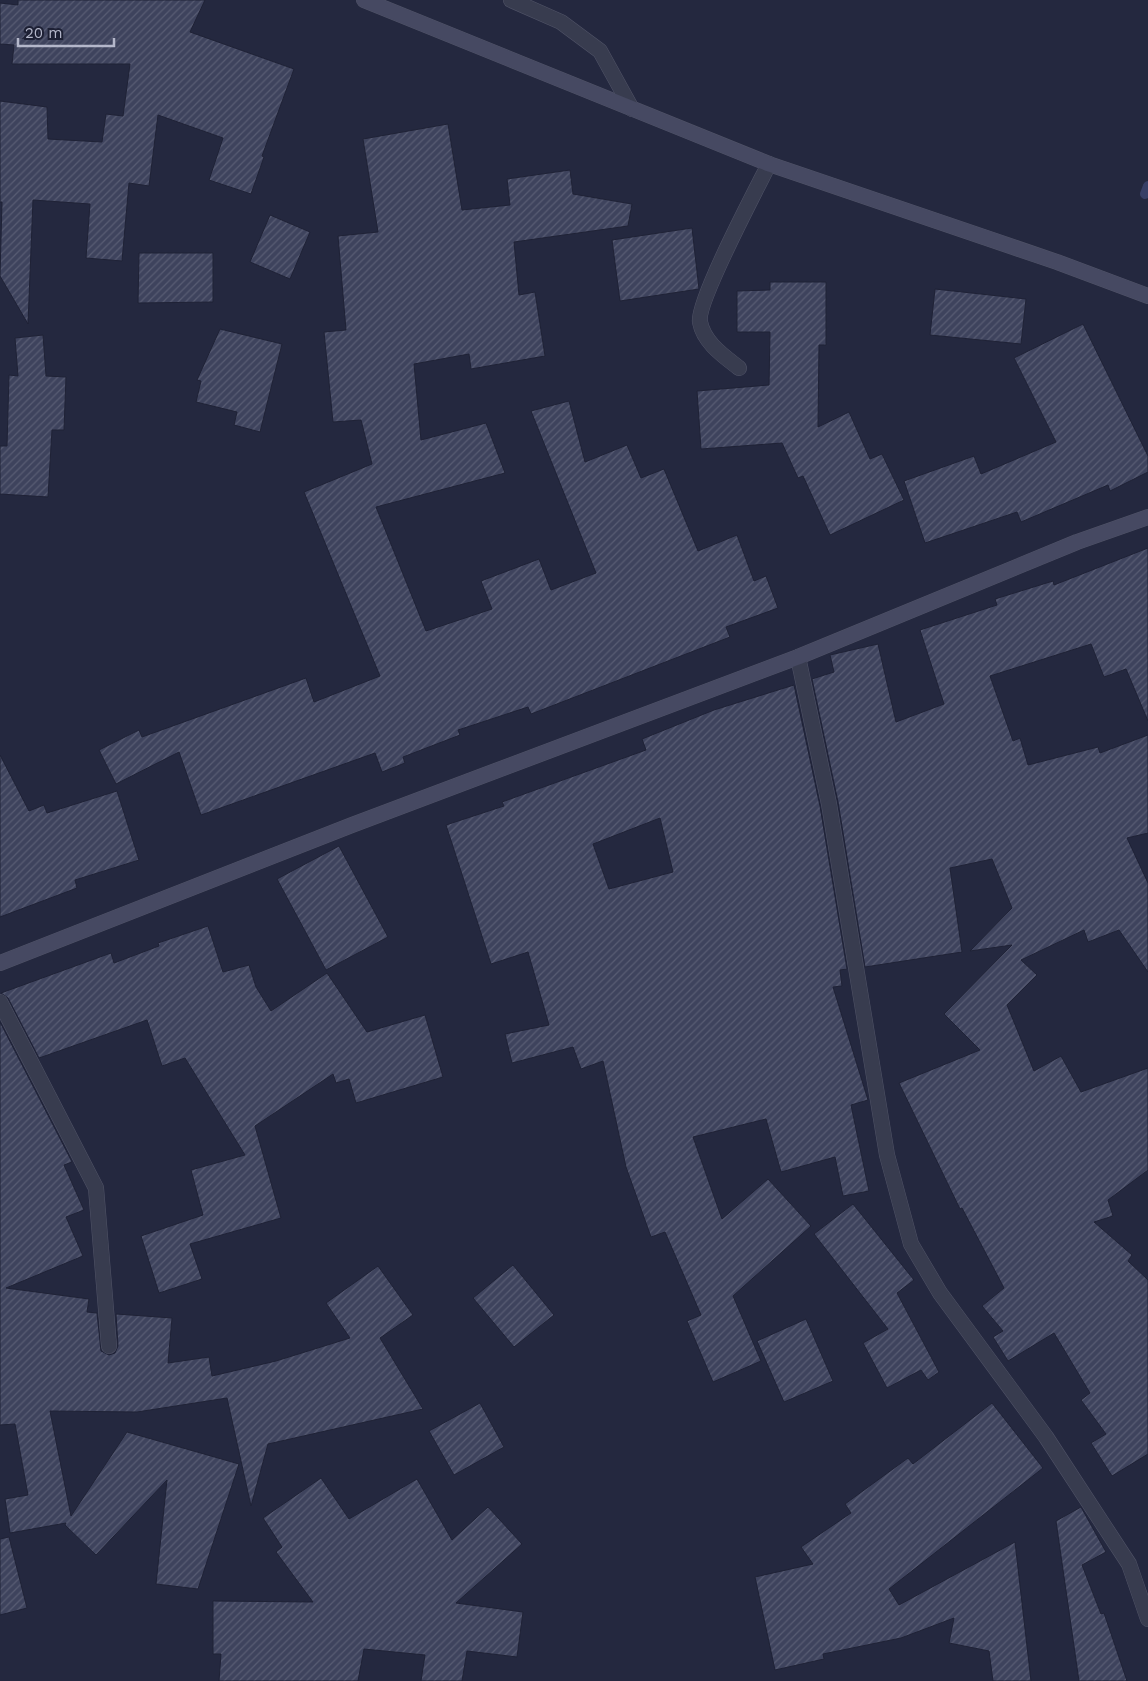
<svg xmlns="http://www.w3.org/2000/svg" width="1148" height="1681" font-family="'Work Sans',sans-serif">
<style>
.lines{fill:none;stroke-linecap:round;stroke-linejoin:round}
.stream{stroke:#383f66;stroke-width:10}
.building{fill:url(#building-hatch);stroke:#1f2236;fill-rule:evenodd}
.street-casing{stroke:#505367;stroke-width:16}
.secondary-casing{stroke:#505367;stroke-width:16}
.street{stroke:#383c4f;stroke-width:15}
.secondary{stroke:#464962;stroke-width:15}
</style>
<defs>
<pattern id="building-hatch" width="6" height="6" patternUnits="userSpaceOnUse" patternTransform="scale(1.25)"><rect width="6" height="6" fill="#3e435d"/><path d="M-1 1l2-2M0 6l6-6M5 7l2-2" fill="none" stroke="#585c73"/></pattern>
</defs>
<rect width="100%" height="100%" fill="#24283f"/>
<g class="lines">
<!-- stream -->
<polyline class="stream" points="1145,194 1148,186"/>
</g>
<!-- building -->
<g class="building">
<polygon points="18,0 205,0 190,32 294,69 262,156 264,157 251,194 209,180 223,138 158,115 149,186 129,183 122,261 86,258 90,204 33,200 28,324 0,276 2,202 0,202 0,101 47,107 48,139 102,142 106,114 123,116 130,64 12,64 14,45 0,44 0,3 18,5"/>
<polygon points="448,124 462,210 510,205 507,179 570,170 573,194 632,204 628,226 514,242 519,295 535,292 545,356 471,369 469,354 414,364 421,440 486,423 505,473 376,507 426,631 492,609 481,581 539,559 551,590 596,573 531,411 569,401 585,462 627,445 641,478 664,469 698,551 737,535 754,581 766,576 778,608 726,627 730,637 531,714 528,707 458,730 460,735 403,757 405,763 382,772 375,753 201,815 179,752 116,784 99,750 139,730 142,737 306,678 314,702 380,676 304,492 372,464 361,420 333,422 324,332 346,330 338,236 378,232 363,139"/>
<polygon points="270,215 310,232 290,279 250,262"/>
<polygon points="692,228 699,289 620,301 612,240"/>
<polygon points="139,253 213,253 213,302 138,303"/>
<polygon points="770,282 826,282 826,345 819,345 818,427 849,412 870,459 882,454 904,500 830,535 803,476 798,478 782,443 701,449 697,391 769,385 770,332 737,332 737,291 770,290"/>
<polygon points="935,289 1026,299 1021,344 930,335"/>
<polygon points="1083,324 1148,456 1148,472 1110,491 1108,485 1021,522 1017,512 925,543 904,481 974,456 981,474 1056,442 1014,358"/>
<polygon points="220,329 282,344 260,432 234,425 237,412 196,402 201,381 197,380"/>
<polygon points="43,335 46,376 66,377 64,430 52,430 48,497 0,494 0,446 7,446 9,375 18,376 15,338"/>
<polygon points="1148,548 1148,721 1126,669 1104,677 1091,644 990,676 1013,741 1020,738 1028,765 1098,747 1100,753 1148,735 1148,833 1127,838 1148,883 1148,972 1119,930 1088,942 1084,930 1021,960 1037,975 1007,1005 1034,1071 1061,1056 1081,1092 1148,1068 1148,1170 1108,1200 1113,1216 1094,1222 1132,1255 1128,1261 1148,1280 1148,1454 1112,1476 1091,1443 1106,1434 1081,1400 1090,1393 1054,1333 1008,1361 993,1337 1003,1331 982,1306 1004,1288 962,1208 960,1209 899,1083 980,1050 944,1014 1012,945 970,951 1012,908 992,859 950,868 962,952 865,967 838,802 812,679 834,672 830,655 878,644 896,722 944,704 920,630 997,605 995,599 1053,581 1054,585"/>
<path d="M794,685l26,121 27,163 -7,1 2,16 -9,1 35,113 -17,5 18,86 -26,5 -8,-39 -54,15 -15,-53 -73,18 29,82 46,-40 43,47 -78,70 28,65 -48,21 -26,-61 14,-6 -36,-83 -14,5 -25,-70 -23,-106 -22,8 -8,-22 -61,16 -7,-29 44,-9 -21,-73 -37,12 -45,-139 58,-19 -2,-4 144,-52 -4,-11 72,-29zM660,818l13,54 -64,17 -16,-45z"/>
<polygon points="0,755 29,811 44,805 47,813 117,791 139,860 75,880 77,888 0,917"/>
<polygon points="339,846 388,937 326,970 277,879"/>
<polygon points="208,926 223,972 249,965 256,987 271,1011 327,973 367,1032 425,1015 443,1077 356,1103 349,1079 336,1083 333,1074 255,1126 281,1218 190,1244 202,1279 159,1293 141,1236 203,1215 191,1170 245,1155 185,1058 162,1066 147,1020 39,1058 8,998 1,993 111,953 114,963 159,946 158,943"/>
<polygon points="0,1022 69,1156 72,1162 64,1165 84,1210 66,1217 83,1256 6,1288 89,1299 87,1312 97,1313 101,1351 109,1355 115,1353 118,1346 116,1314 172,1318 168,1363 209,1357 212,1376 276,1361 350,1338 326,1303 378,1266 413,1315 380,1338 423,1409 268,1444 251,1506 227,1398 137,1412 50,1411 71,1516 127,1432 239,1464 198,1589 156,1584 167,1480 96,1555 65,1525 66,1523 10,1533 5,1499 28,1495 15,1424 0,1425"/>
<polygon points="853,1204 914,1280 897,1293 939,1372 928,1380 921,1370 887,1388 863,1343 888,1329 814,1234"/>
<polygon points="513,1265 554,1315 514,1347 473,1298"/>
<polygon points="806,1319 833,1381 784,1402 757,1341"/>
<polygon points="480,1403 504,1447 454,1475 429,1431"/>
<polygon points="992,1403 1043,1468 889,1589 899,1605 1015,1542 1031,1681 993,1681 989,1651 949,1643 954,1618 901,1638 823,1654 824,1659 775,1670 755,1577 813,1564 801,1547 851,1513 845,1504 908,1458 913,1464"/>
<polygon points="321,1478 349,1519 417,1479 452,1540 488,1507 522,1544 456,1603 523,1612 517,1657 467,1651 462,1681 421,1681 425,1655 364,1649 358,1681 219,1681 221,1654 213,1654 213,1601 313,1602 276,1552 282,1547 263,1518"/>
<polygon points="1081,1507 1106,1552 1082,1565 1101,1614 1104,1613 1127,1681 1079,1681 1056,1521"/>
<polygon points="9,1537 27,1608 0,1615 0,1539"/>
</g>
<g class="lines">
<defs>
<g id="street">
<polyline points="511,0 561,22 600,51 632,109"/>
<path d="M739,368c-15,-12 -35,-25 -39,-46 -4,-19 57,-134 69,-158"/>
<polyline points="798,657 829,804 887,1155 911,1244 940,1293 1046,1437 1129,1564 1148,1619"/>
<polyline points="0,1002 96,1188 109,1346"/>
</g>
<g id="secondary">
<polyline points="364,0 769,164 1057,262 1148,296"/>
<polyline points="0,963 352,825 798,657 1077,542 1148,517"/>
</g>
</defs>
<!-- street casing -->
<use href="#street" class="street-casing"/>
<!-- secondary casing -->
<use href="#secondary" class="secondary-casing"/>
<!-- street -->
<use href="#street" class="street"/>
<!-- secondary -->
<use href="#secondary" class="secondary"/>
</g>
<!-- scale -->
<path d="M18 38v8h96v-8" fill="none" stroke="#b4b7ca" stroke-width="2.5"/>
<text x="25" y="38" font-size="15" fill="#b4b7ca" stroke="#1d2034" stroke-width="4" paint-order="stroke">20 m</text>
</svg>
